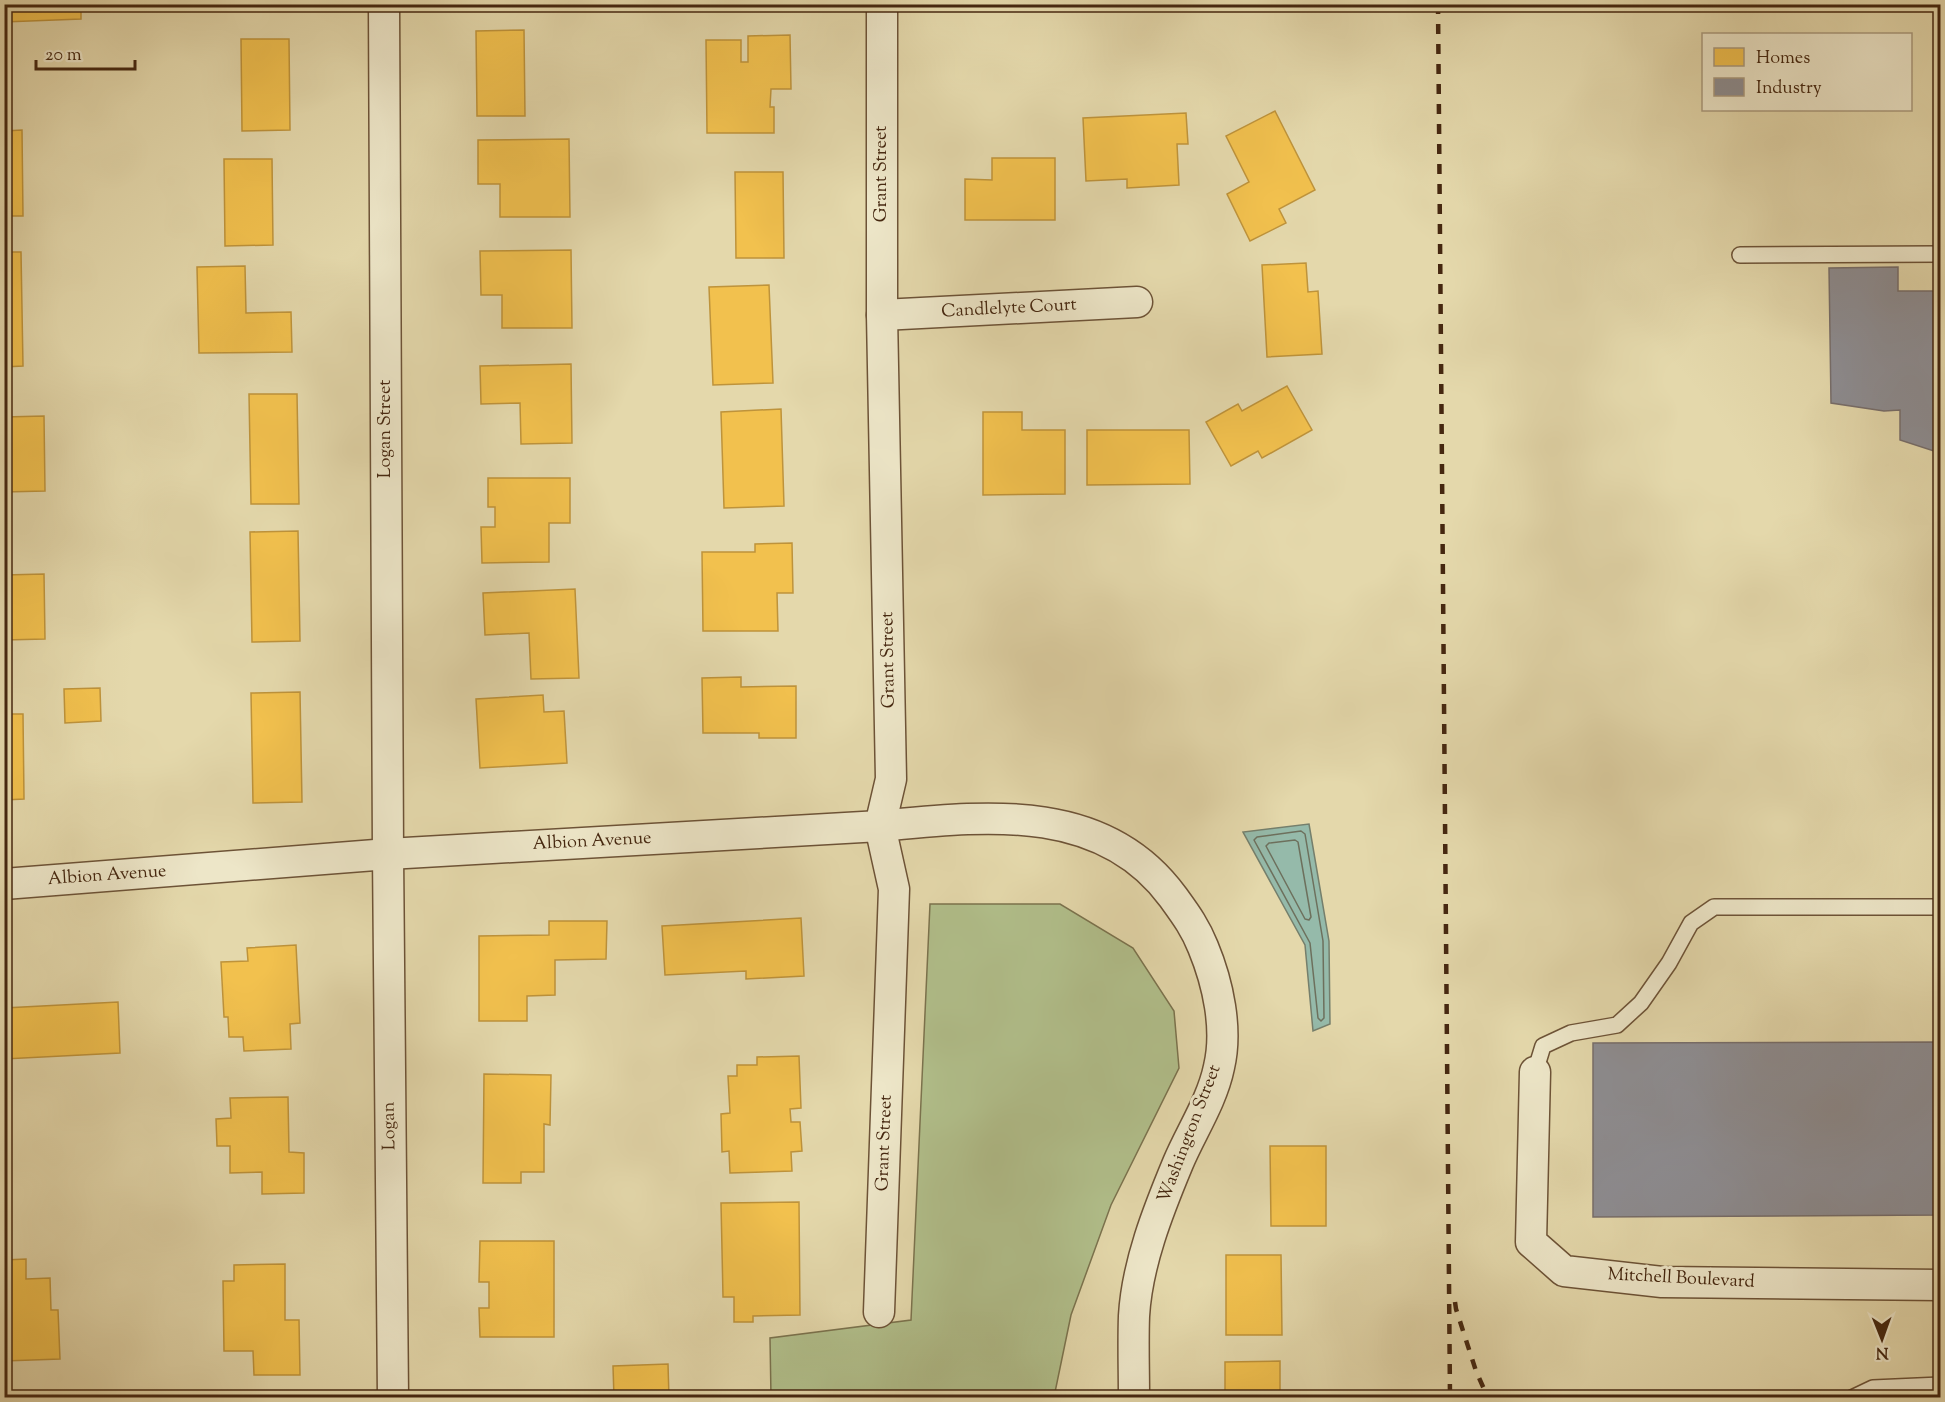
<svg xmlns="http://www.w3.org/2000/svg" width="1945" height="1402" font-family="'Sorts Mill Goudy',serif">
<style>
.green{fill:#b1bf8b;stroke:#7b734e;stroke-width:1.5}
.water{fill:#95baaa;stroke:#757f6c;stroke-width:1.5}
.homes{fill:#f2c14e;stroke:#be933b;stroke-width:1.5}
.industry{fill:#8d8d92;stroke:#776e6b;stroke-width:1.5}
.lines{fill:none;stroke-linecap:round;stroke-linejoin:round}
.shore{stroke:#6d705d;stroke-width:1.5}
.service-casing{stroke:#6d5337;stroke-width:18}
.minor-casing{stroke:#6d5337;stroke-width:33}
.service{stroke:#ede6c8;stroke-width:15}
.minor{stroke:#ede6c8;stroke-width:30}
.rail{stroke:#452710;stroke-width:4.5;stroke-dasharray:10 10;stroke-linecap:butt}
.labels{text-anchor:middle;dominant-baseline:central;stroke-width:6;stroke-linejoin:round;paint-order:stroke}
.street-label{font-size:18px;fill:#452710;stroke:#ede6c8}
</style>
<rect width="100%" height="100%" fill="#e4d8ab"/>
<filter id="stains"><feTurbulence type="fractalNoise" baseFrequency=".00333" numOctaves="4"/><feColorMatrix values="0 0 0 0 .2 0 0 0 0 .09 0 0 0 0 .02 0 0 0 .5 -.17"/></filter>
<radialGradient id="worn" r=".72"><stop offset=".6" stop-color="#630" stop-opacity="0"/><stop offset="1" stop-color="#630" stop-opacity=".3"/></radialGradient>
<!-- green -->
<polygon class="green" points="930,904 1060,904 1133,948 1174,1011 1179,1068 1111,1205 1071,1315 1054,1397 771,1397 770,1338 911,1320"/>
<!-- water -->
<polygon class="water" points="1309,824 1329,941 1330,1024 1313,1031 1305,945 1243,832"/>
<!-- homes -->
<g class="homes">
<polygon points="4,4 81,4 81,19 4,22"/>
<polygon points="174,4 291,4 291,7 174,6"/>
<polygon points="524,30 525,116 477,116 476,31"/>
<polygon points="790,35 791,89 771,89 770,107 774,107 774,133 707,133 706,40 741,40 741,62 748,62 748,36"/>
<polygon points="241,39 289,39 290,130 242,131"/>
<polygon points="1275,111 1315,190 1279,209 1286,223 1250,241 1227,194 1249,182 1226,136"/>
<polygon points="1186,113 1188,144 1177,144 1179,185 1127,188 1127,179 1086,181 1083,118"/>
<polygon points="22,130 23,216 4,216 4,131"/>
<polygon points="569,139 570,217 500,217 500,184 478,184 478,140"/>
<polygon points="992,158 1055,158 1055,220 965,220 965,179 992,180"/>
<polygon points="224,159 272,159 273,245 225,246"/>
<polygon points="735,172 783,172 784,258 736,258"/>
<polygon points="571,250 572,328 502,328 502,295 481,295 480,251"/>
<polygon points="4,252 21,252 23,366 4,367"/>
<polygon points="1306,263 1308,292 1318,291 1322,354 1267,357 1262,265"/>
<polygon points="245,266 246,313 291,312 292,352 199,353 197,267"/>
<polygon points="769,285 773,383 713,385 709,287"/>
<polygon points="571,364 572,443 521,444 520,403 481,404 480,366"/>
<polygon points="1287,386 1312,430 1262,458 1258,451 1231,466 1206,422 1238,404 1242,411"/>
<polygon points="249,394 297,394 299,504 251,504"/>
<polygon points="781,409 784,506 724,508 721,412"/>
<polygon points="983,412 1022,412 1022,430 1065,430 1065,494 983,495"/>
<polygon points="44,416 45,491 4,492 4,417"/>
<polygon points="1087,430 1189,430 1190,484 1087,485"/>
<polygon points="488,478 570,478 570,523 549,523 549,562 482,563 481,527 495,527 495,507 488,507"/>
<polygon points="298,531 300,641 252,642 250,532"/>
<polygon points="792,543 793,593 777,593 778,631 703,631 702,552 755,552 755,544"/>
<polygon points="44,574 45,639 4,640 4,575"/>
<polygon points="575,589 579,678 531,679 529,633 485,635 483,593"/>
<polygon points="741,677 741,687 796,686 796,738 759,738 759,733 703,733 702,678"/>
<polygon points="100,688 101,721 65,723 64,689"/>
<polygon points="300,692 302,802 253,803 251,693"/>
<polygon points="543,695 544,712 564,711 567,763 480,768 476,699"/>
<polygon points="4,714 23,714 24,799 4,800"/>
<polygon points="801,918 804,976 746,979 746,971 665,975 662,926"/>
<polygon points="549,921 607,921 606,959 555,960 555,995 527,996 527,1021 479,1021 479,936 549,935"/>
<polygon points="296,945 300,1023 290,1024 291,1049 244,1051 243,1037 229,1037 228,1017 224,1017 221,962 248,961 247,948"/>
<polygon points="118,1002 120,1053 4,1059 4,1008"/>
<polygon points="799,1056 801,1108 790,1109 791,1122 800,1122 802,1151 791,1152 792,1171 730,1173 729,1151 722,1152 721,1114 730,1113 728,1076 737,1076 737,1065 757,1065 757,1057"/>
<polygon points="484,1074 551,1075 550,1125 544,1124 544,1172 521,1172 521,1183 483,1183"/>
<polygon points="288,1097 289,1152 304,1153 304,1193 262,1194 262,1172 230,1173 230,1146 217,1146 216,1119 231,1118 230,1098"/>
<polygon points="1270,1146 1326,1146 1326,1226 1271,1226"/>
<polygon points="799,1202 800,1315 753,1316 753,1322 734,1322 734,1297 723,1297 721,1203"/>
<polygon points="480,1241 554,1241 554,1337 480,1337 479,1308 489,1308 489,1282 479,1282"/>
<polygon points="1226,1255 1281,1255 1282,1335 1226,1335"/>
<polygon points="26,1259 26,1279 50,1278 51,1310 58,1310 60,1359 4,1361 4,1260"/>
<polygon points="285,1264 285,1320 299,1320 300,1375 254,1375 253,1351 224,1351 223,1281 234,1281 234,1265"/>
<polygon points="1280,1361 1280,1398 1225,1398 1225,1362"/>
<polygon points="668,1364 669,1398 614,1398 613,1366"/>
</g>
<!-- industry -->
<g class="industry">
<polygon points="1898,267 1898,291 1940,291 1940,453 1900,440 1900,410 1884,411 1831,403 1829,268"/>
<polygon points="1940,1042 1940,1215 1593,1217 1593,1043"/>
</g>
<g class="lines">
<!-- shore -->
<g class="shore">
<polygon points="1301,831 1305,834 1323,941 1324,1018 1321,1021 1318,1018 1310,943 1254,840 1257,837"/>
<polygon points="1295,840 1298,842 1311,917 1309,920 1305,919 1266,846 1269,843"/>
</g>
<defs>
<g id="service">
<polyline points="1740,255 1940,254"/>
<polyline points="1535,1072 1543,1046 1571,1033 1617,1025 1641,1003 1669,963 1691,923 1714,907 1940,907"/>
<polyline points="1852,1398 1873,1388 1940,1385"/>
</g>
<g id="minor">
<polyline points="384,4 388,854 393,1398"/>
<polyline points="882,315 1137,302"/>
<path d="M4,884l384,-30 492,-28c104,-10 223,-25 293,71 13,18 22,30 30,50 15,36 25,82 16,120 -7,34 -28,65 -41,96 -20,48 -41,101 -44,153 -1,27 0,54 0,82"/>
<polyline points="1535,1072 1531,1242 1564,1271 1662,1282 1940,1285"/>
<polyline points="879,1312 894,889 880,826 891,779 882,315 882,4"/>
</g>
</defs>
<!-- service casing -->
<use href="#service" class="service-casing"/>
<!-- minor casing -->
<use href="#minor" class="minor-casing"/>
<!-- service -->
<use href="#service" class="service"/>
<!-- minor -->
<use href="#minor" class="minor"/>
<!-- rail -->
<g class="rail">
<polyline points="1438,4 1450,1398"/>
<polyline points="1455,1302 1456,1309 1476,1371 1488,1398"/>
</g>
</g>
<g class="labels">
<!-- street labels -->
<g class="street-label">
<text transform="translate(882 174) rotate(-90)">Grant Street</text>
<text transform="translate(1009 309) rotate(-3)">Candlelyte Court</text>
<text transform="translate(386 429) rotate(-90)">Logan Street</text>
<text transform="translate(889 660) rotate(-91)">Grant Street</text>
<text transform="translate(592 842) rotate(-3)">Albion Avenue</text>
<text transform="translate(107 876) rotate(-4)">Albion Avenue</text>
<text transform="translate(390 1126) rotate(-91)">Logan</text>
<text transform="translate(1190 1134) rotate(-69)">Washington Street</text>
<text transform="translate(885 1143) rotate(-88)">Grant Street</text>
<text transform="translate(1681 1279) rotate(3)">Mitchell Boulevard</text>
</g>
</g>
<!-- margin -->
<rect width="1945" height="1402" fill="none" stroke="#e4d8ab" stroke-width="24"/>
<rect x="6" y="6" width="1933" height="1390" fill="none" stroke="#452710" stroke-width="3"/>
<rect x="12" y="12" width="1921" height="1378" fill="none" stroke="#452710" stroke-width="1.5"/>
<!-- legend -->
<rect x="1702" y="33" width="210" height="78" fill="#ede6c8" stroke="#aa9a7e" stroke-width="1.5"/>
<rect x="1714" y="48" width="30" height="18" fill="#f2c14e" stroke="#aa9a7e" stroke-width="1.5"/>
<text x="1756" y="63" font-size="18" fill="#452710">Homes</text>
<rect x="1714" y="78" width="30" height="18" fill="#8d8d92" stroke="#aa9a7e" stroke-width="1.5"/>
<text x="1756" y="93" font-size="18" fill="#452710">Industry</text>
<!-- north arrow -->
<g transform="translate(1882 1339) rotate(179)" stroke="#ede6c8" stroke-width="4.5" paint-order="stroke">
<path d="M0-4.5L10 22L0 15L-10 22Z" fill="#452710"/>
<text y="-9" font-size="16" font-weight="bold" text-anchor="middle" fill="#452710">N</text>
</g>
<!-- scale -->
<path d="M36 60v9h99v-9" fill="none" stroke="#452710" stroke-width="3"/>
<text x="45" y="60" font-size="18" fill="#452710" stroke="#ede6c8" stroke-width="4.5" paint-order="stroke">20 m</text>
<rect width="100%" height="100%" filter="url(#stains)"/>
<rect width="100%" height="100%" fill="url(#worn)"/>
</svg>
